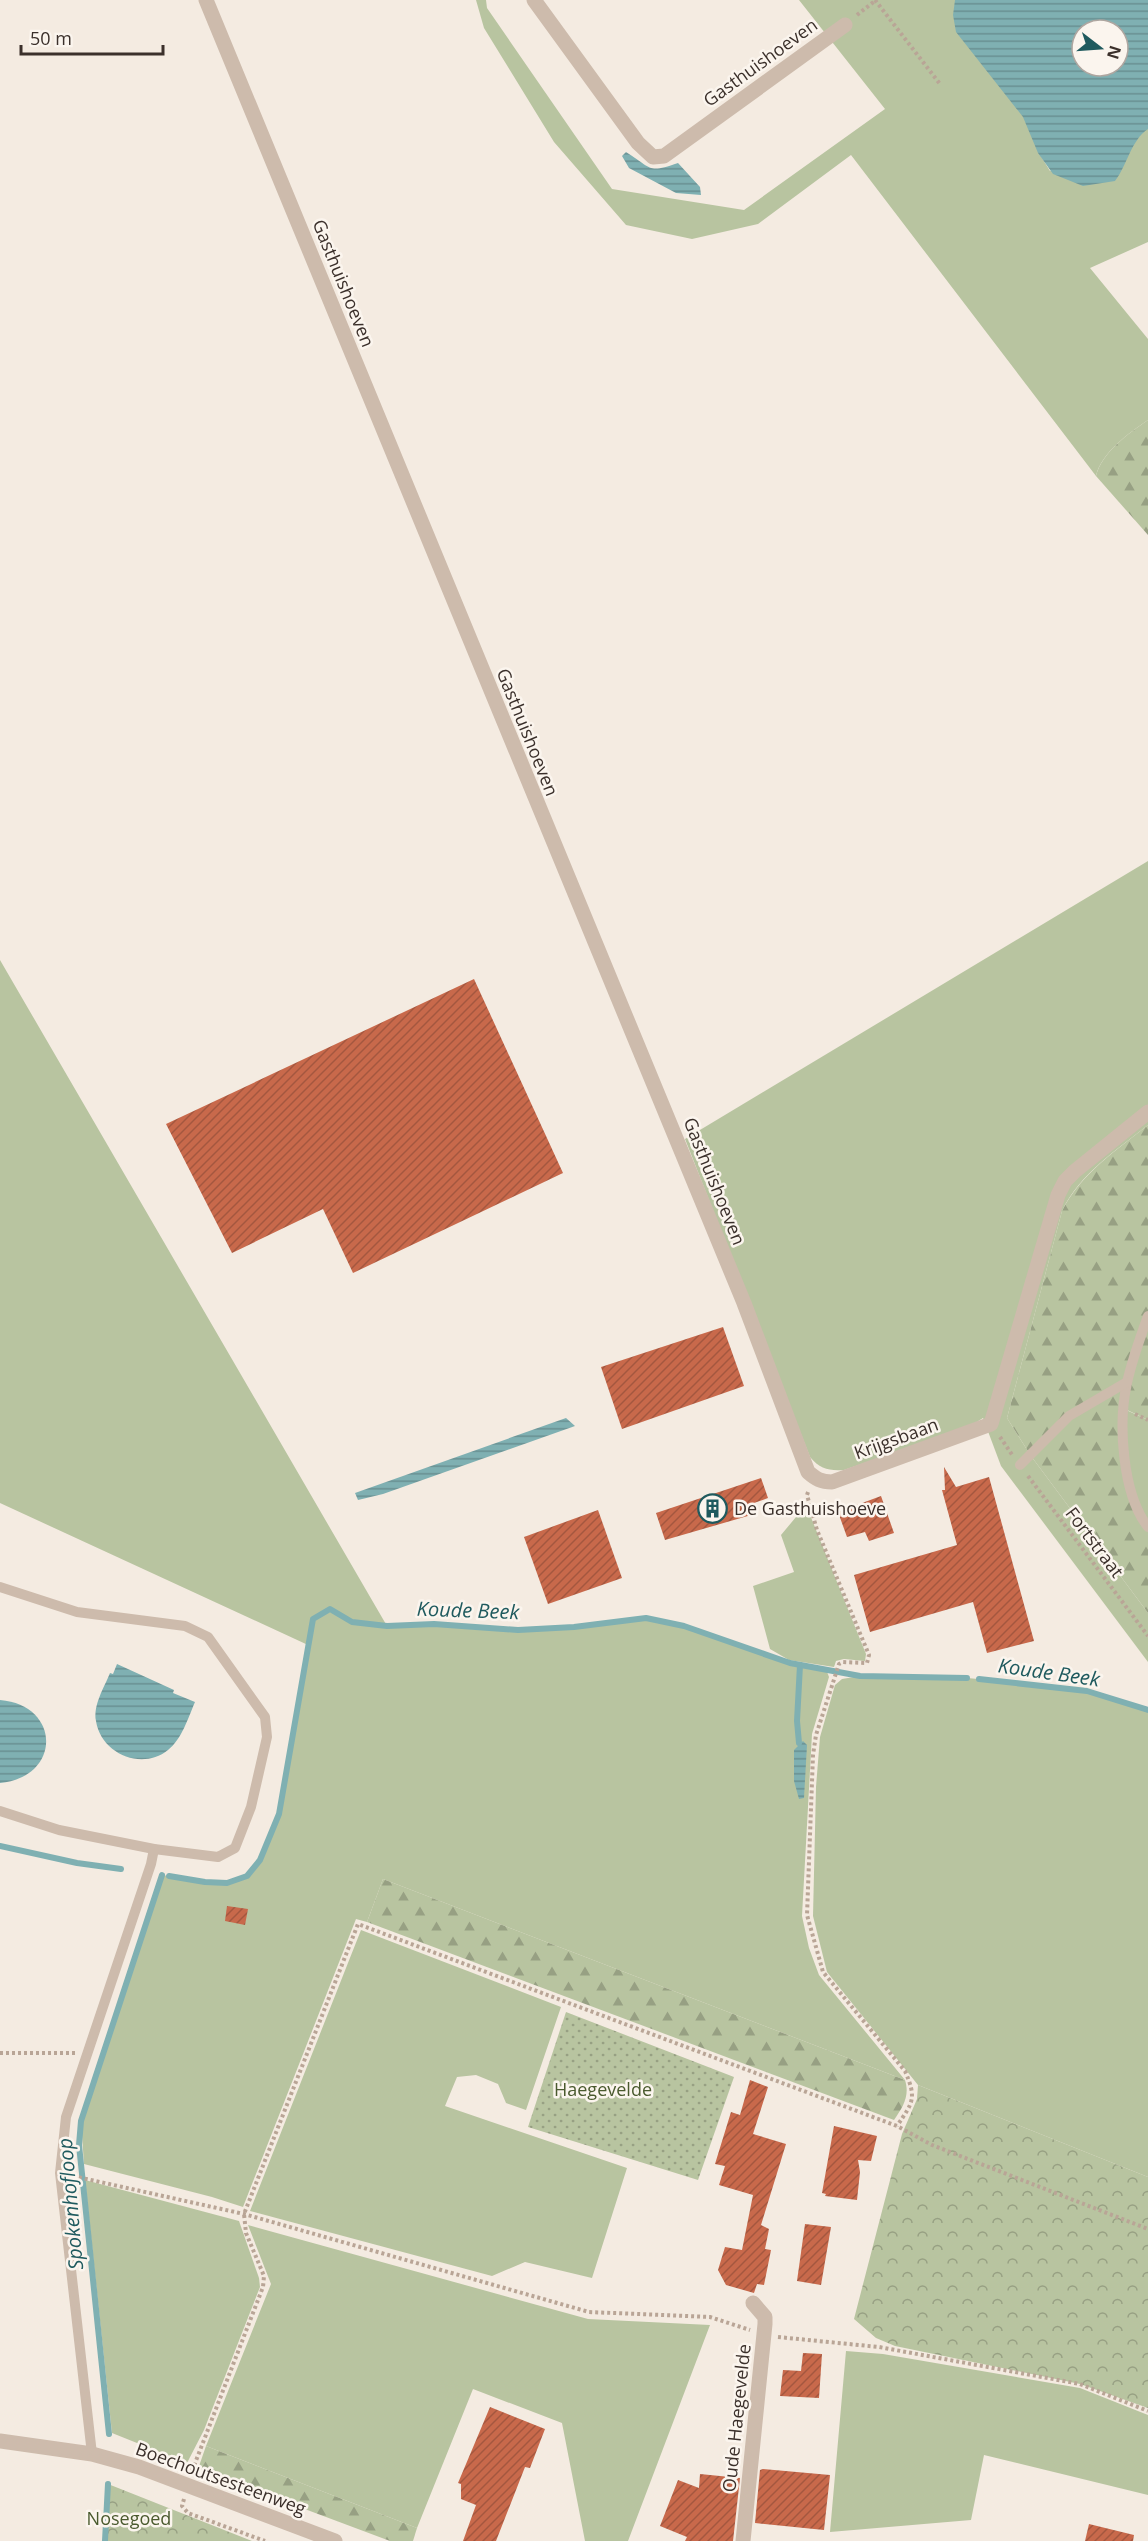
<svg xmlns="http://www.w3.org/2000/svg" width="1148" height="2541" font-family="'Open Sans',sans-serif">
<style>
.grass{fill:#b8c4a0}
.forest{fill:url(#forest-firs)}
.park{fill:url(#park-crowns)}
.garden{fill:url(#garden-dots)}
.water{fill:url(#water-rules);fill-rule:evenodd}
.lines{fill:none;stroke-linecap:round;stroke-linejoin:round}
.stream{stroke:#7fb0b2;stroke-width:6}
.building{fill:url(#building-hatch)}
.path{stroke:#b9a596;stroke-width:4;stroke-dasharray:3 3;stroke-linecap:butt}
.service{stroke:#cdbbac;stroke-width:10}
.minor{stroke:#cdbbac;stroke-width:15}
.tertiary{stroke:#cdbbac;stroke-width:15}
.labels{text-anchor:middle;dominant-baseline:central;stroke-width:5;stroke-linejoin:round;paint-order:stroke}
.street-label{font-size:18px;fill:#3b302b;stroke:#fbf5ee}
.poi-label{font-size:18px;fill:#3b302b;stroke:#fbf5ee;text-anchor:start}
.park-label{font-size:18px;fill:#4a5a2e;stroke:#fbf5ee}
.water-label{font-size:20px;font-style:italic;fill:#1f5a5e;stroke:#fbf5ee}
</style>
<defs>
<pattern id="forest-firs" width="22" height="20" patternUnits="userSpaceOnUse" patternTransform="scale(1.5)"><rect width="22" height="20" fill="#b8c4a0"/><path d="M5 1l3.5 6h-7zM16 11l3.5 6h-7z" fill="#97a083"/></pattern>
<pattern id="park-crowns" width="20" height="18" patternUnits="userSpaceOnUse" patternTransform="scale(1.5)"><rect width="20" height="18" fill="#b8c4a0"/><path d="M2 6a3 3 0 1 1 6 0M12 15a3 3 0 1 1 6 0" fill="none" stroke="#97a083"/></pattern>
<pattern id="garden-dots" width="8" height="8" patternUnits="userSpaceOnUse" patternTransform="scale(1.5)"><rect width="8" height="8" fill="#b8c4a0"/><path d="M2 2h.1M6 6h.1" fill="none" stroke="#97a083" stroke-width="1.8" stroke-linecap="round"/></pattern>
<pattern id="water-rules" width="6" height="5" patternUnits="userSpaceOnUse" patternTransform="scale(1.5)"><rect width="6" height="5" fill="#7fb0b2"/><path d="M0 2.5h6" fill="none" stroke="#699091"/></pattern>
<pattern id="building-hatch" width="6" height="6" patternUnits="userSpaceOnUse" patternTransform="scale(1.5)"><rect width="6" height="6" fill="#c8694b"/><path d="M-1 1l2-2M0 6l6-6M5 7l2-2" fill="none" stroke="#a4573f"/></pattern>
</defs>
<rect width="100%" height="100%" fill="#f4ebe1"/>
<!-- grass -->
<g class="grass">
<path d="M476,0h10l1,8 125,181 132,21 141,-101 -86,-109h159l67,116 17,42 8,13 98,-47v118l-58,26 58,71v81c-19,13 -47,33 -52,56l-245,-321 -93,69 -66,15 -66,-14 -72,-83 -70,-114z"/>
<path d="M1148,861v264c-32,26 -68,48 -86,86l-55,207 24,38 117,157v49l-147,-196 -18,-48 -14,9 -125,43c-15,1 -24,-1 -34,-13l-125,-318z"/>
<polygon points="0,960 387,1626 434,1624 518,1630 574,1627 646,1618 684,1626 790,1663 826,1669 829,1677 812,1734 802,1916 809,1948 819,1975 905,2080 383,1879 367,1922 356,1919 243,2207 212,2197 84,2164 81,2121 162,1875 205,1882 227,1883 247,1876 260,1860 279,1814 308,1645 0,1503"/>
<polygon points="1124,1409 1148,1420 1148,1527 1132,1493"/>
<polygon points="806,1505 866,1654 865,1661 844,1659 836,1661 834,1667 789,1660 770,1649 753,1586 794,1572 781,1535"/>
<polygon points="860,1676 946,1676 1053,1686 1087,1691 1148,1712 1148,2177 918,2085 827,1972 813,1916 816,1787 820,1737 835,1685 842,1679"/>
<polygon points="361,1930 561,2007 526,2110 506,2103 498,2084 476,2075 457,2077 445,2106 627,2168 592,2278 525,2262 492,2276 250,2211"/>
<polygon points="85,2180 239,2221 259,2278 260,2287 204,2430 187,2463 112,2433"/>
<polygon points="248,2225 588,2319 710,2325 628,2541 585,2541 562,2423 473,2389 417,2528 206,2446 271,2284"/>
<polygon points="846,2351 883,2354 1080,2388 1148,2415 1148,2495 984,2455 971,2520 830,2532"/>
</g>
<!-- forest -->
<g class="forest">
<path d="M1148,420v115l-52,-59c5,-23 33,-43 52,-56z"/>
<path d="M1148,1125v295l-23,-11 4,70 19,48v86l-117,-157 -24,-38 55,-207c19,-38 54,-60 86,-86z"/>
<path d="M383,1879l522,201c5,16 -2,27 -11,40l-527,-198z"/>
<polygon points="206,2446 417,2528 413,2541 390,2541 198,2469"/>
</g>
<!-- park -->
<g class="park">
<polygon points="918,2085 1148,2177 1148,2408 1080,2384 895,2346 876,2338 854,2319 902,2134 917,2099"/>
<polygon points="108,2484 252,2541 105,2541"/>
</g>
<!-- garden -->
<polygon class="garden" points="566,2012 734,2077 698,2180 528,2127"/>
<!-- water -->
<g class="water">
<path d="M955,0h193v129c-17,11 -21,37 -33,52l-32,5 -30,-12 -15,-21 -15,-36 -67,-85 -3,-17zM1082,30h36v36h-36z"/>
<path d="M626,152c26,16 21,22 52,11l22,24 1,8 -25,-2 -47,-25 -7,-12z"/>
<polygon points="566,1418 575,1426 383,1494 358,1500 355,1493"/>
<path d="M117,1664l57,26 -1,3 22,9c-7,16 -13,37 -27,48 -26,21 -67,4 -72,-29 -3,-16 8,-33 14,-48l3,1z"/>
<path d="M0,1700c61,5 62,77 0,83z"/>
<polygon points="803,1741 807,1745 804,1798 799,1799 794,1781 794,1750"/>
</g>
<g class="lines">
<!-- stream -->
<g class="stream">
<polyline points="979,1679 1087,1691 1148,1710"/>
<polyline points="799,1743 797,1721 800,1665"/>
<polyline points="0,1846 77,1863 121,1869"/>
<polyline points="169,1876 205,1882 227,1883 247,1876 260,1860 279,1814 313,1619 330,1609 352,1622 387,1626 434,1624 518,1630 574,1627 646,1618 684,1626 790,1663 860,1676 967,1678"/>
<polyline points="109,2434 79,2145 81,2121 162,1875"/>
<polyline points="105,2541 108,2484"/>
</g>
</g>
<!-- building -->
<g class="building">
<polygon points="474,979 563,1173 353,1273 323,1209 232,1253 166,1124"/>
<polygon points="723,1327 744,1386 622,1429 601,1367"/>
<polygon points="944,1467 956,1487 989,1477 1034,1641 987,1653 973,1602 870,1632 854,1575 957,1545 942,1490 945,1490"/>
<polygon points="761,1478 768,1498 754,1503 758,1513 665,1540 656,1513"/>
<polygon points="881,1496 894,1533 869,1541 865,1532 847,1537 838,1512"/>
<polygon points="598,1510 622,1578 548,1604 524,1537"/>
<polygon points="227,1906 248,1909 245,1925 225,1921"/>
<polygon points="750,2080 768,2087 753,2134 786,2144 761,2225 769,2229 765,2249 771,2250 764,2285 757,2284 754,2293 726,2285 718,2270 725,2247 742,2250 753,2195 719,2185 725,2166 715,2164 731,2112 740,2115"/>
<polygon points="834,2126 877,2136 871,2161 858,2160 860,2172 857,2200 825,2196 826,2194 822,2193"/>
<polygon points="805,2224 831,2227 821,2285 797,2281"/>
<polygon points="803,2353 822,2354 819,2398 780,2396 783,2370 801,2371"/>
<polygon points="490,2407 545,2429 530,2468 525,2467 496,2541 463,2541 476,2505 461,2499 461,2484 458,2483"/>
<polygon points="763,2469 830,2475 824,2530 755,2523 760,2470"/>
<polygon points="700,2474 740,2478 733,2541 685,2541 687,2537 660,2526 678,2480 699,2488"/>
<polygon points="1089,2524 1134,2535 1133,2541 1085,2541"/>
</g>
<g class="lines">
<!-- path -->
<g class="path">
<polyline points="875,0 940,84"/>
<polyline points="857,15 876,0"/>
<polyline points="1135,1414 1148,1420"/>
<polyline points="1000,1437 1013,1456"/>
<polyline points="1028,1476 1148,1636"/>
<path d="M808,1492l-1,3 10,35 52,125 -2,8 -24,-1 -4,2 -23,71 -3,20 -6,160 16,57 82,99c12,28 8,31 -8,55"/>
<polyline points="0,2053 75,2053"/>
<polyline points="73,2176 244,2214 589,2312 710,2317 750,2330"/>
<polyline points="778,2337 879,2347 1080,2384 1148,2411"/>
<polyline points="192,2471 263,2287 264,2276 246,2233 244,2214 358,1924 897,2126 932,2145 1148,2229"/>
<polyline points="184,2499 182,2506 188,2513 265,2541"/>
</g>
<!-- service -->
<g class="service">
<path d="M1148,1316c-8,22 -16,44 -21,67 -9,40 -5,111 21,144"/>
<polyline points="1020,1465 1069,1416 1127,1382"/>
<polyline points="0,1587 77,1612 185,1626 208,1637 265,1717 267,1737 251,1807 235,1848 218,1857 154,1849 59,1830 0,1811"/>
<polyline points="92,2454 60,2173 66,2117 151,1864 154,1849"/>
</g>
<!-- minor -->
<g class="minor">
<path d="M206,0l538,1303 64,169c8,7 13,10 24,10l159,-58 67,-229 7,-14 10,-10 73,-59"/>
<polyline points="534,0 638,143 653,157 664,156 845,25"/>
<polyline points="743,2541 765,2324 765,2317 753,2303"/>
</g>
<!-- tertiary -->
<polyline class="tertiary" points="0,2441 92,2454 139,2467 335,2541"/>
</g>
<!-- icons -->
<defs>
<symbol id="building-ring" viewBox="-11 -11 22 22"><circle r="9.5" fill="#fbf5ee" stroke="#1f5a5e" stroke-width="1.5"/><path d="M-4-6H4V6H1V3H-1V6H-4ZM-2.5-4.3h1.7v1.8h-1.7ZM.8-4.3h1.7v1.8H.8ZM-2.5-1h1.7V.8h-1.7ZM.8-1h1.7V.8H.8Z" fill="#1f5a5e"/></symbol>
</defs>
<g fill-rule="evenodd">
<use href="#building-ring" x="696" y="1492" width="33" height="33"/>
</g>
<g class="labels">
<!-- street labels -->
<g class="street-label">
<text transform="translate(760 62) rotate(-36)">Gasthuishoeven</text>
<text transform="translate(344 283) rotate(68)">Gasthuishoeven</text>
<text transform="translate(528 732) rotate(68)">Gasthuishoeven</text>
<text transform="translate(715 1181) rotate(68)">Gasthuishoeven</text>
<text transform="translate(896 1438) rotate(-20)">Krijgsbaan</text>
<text transform="translate(1095 1542) rotate(53)">Fortstraat</text>
<text transform="translate(736 2418) rotate(-84)">Oude Haegevelde</text>
<text transform="translate(221 2478) rotate(20)">Boechoutsesteenweg</text>
</g>
<!-- poi labels -->
<g class="poi-label">
<text x="734" y="1508">De Gasthuishoeve</text>
</g>
<!-- park labels -->
<g class="park-label">
<text x="603" y="2089">Haegevelde</text>
<text x="129" y="2518">Nosegoed</text>
</g>
<!-- water labels -->
<g class="water-label">
<text transform="translate(468 1610) rotate(2)">Koude Beek</text>
<text transform="translate(1049 1672) rotate(8)">Koude Beek</text>
<text transform="translate(70 2204) rotate(-95)">Spokenhofloop</text>
</g>
</g>
<!-- north arrow -->
<g transform="translate(1100 48) rotate(107)"><circle r="28" fill="#fbf5ee" stroke="#aea6a0" stroke-width="1.5"/>
<path d="M0-4.5L10 22L0 15L-10 22Z" fill="#1f5a5e"/>
<text y="-9" font-size="16" font-weight="bold" text-anchor="middle" fill="#3b302b">N</text>
</g>
<!-- scale -->
<path d="M21 45v9h142v-9" fill="none" stroke="#3b302b" stroke-width="3"/>
<text x="30" y="45" font-size="18" fill="#3b302b" stroke="#fbf5ee" stroke-width="4.5" paint-order="stroke">50 m</text>
</svg>
